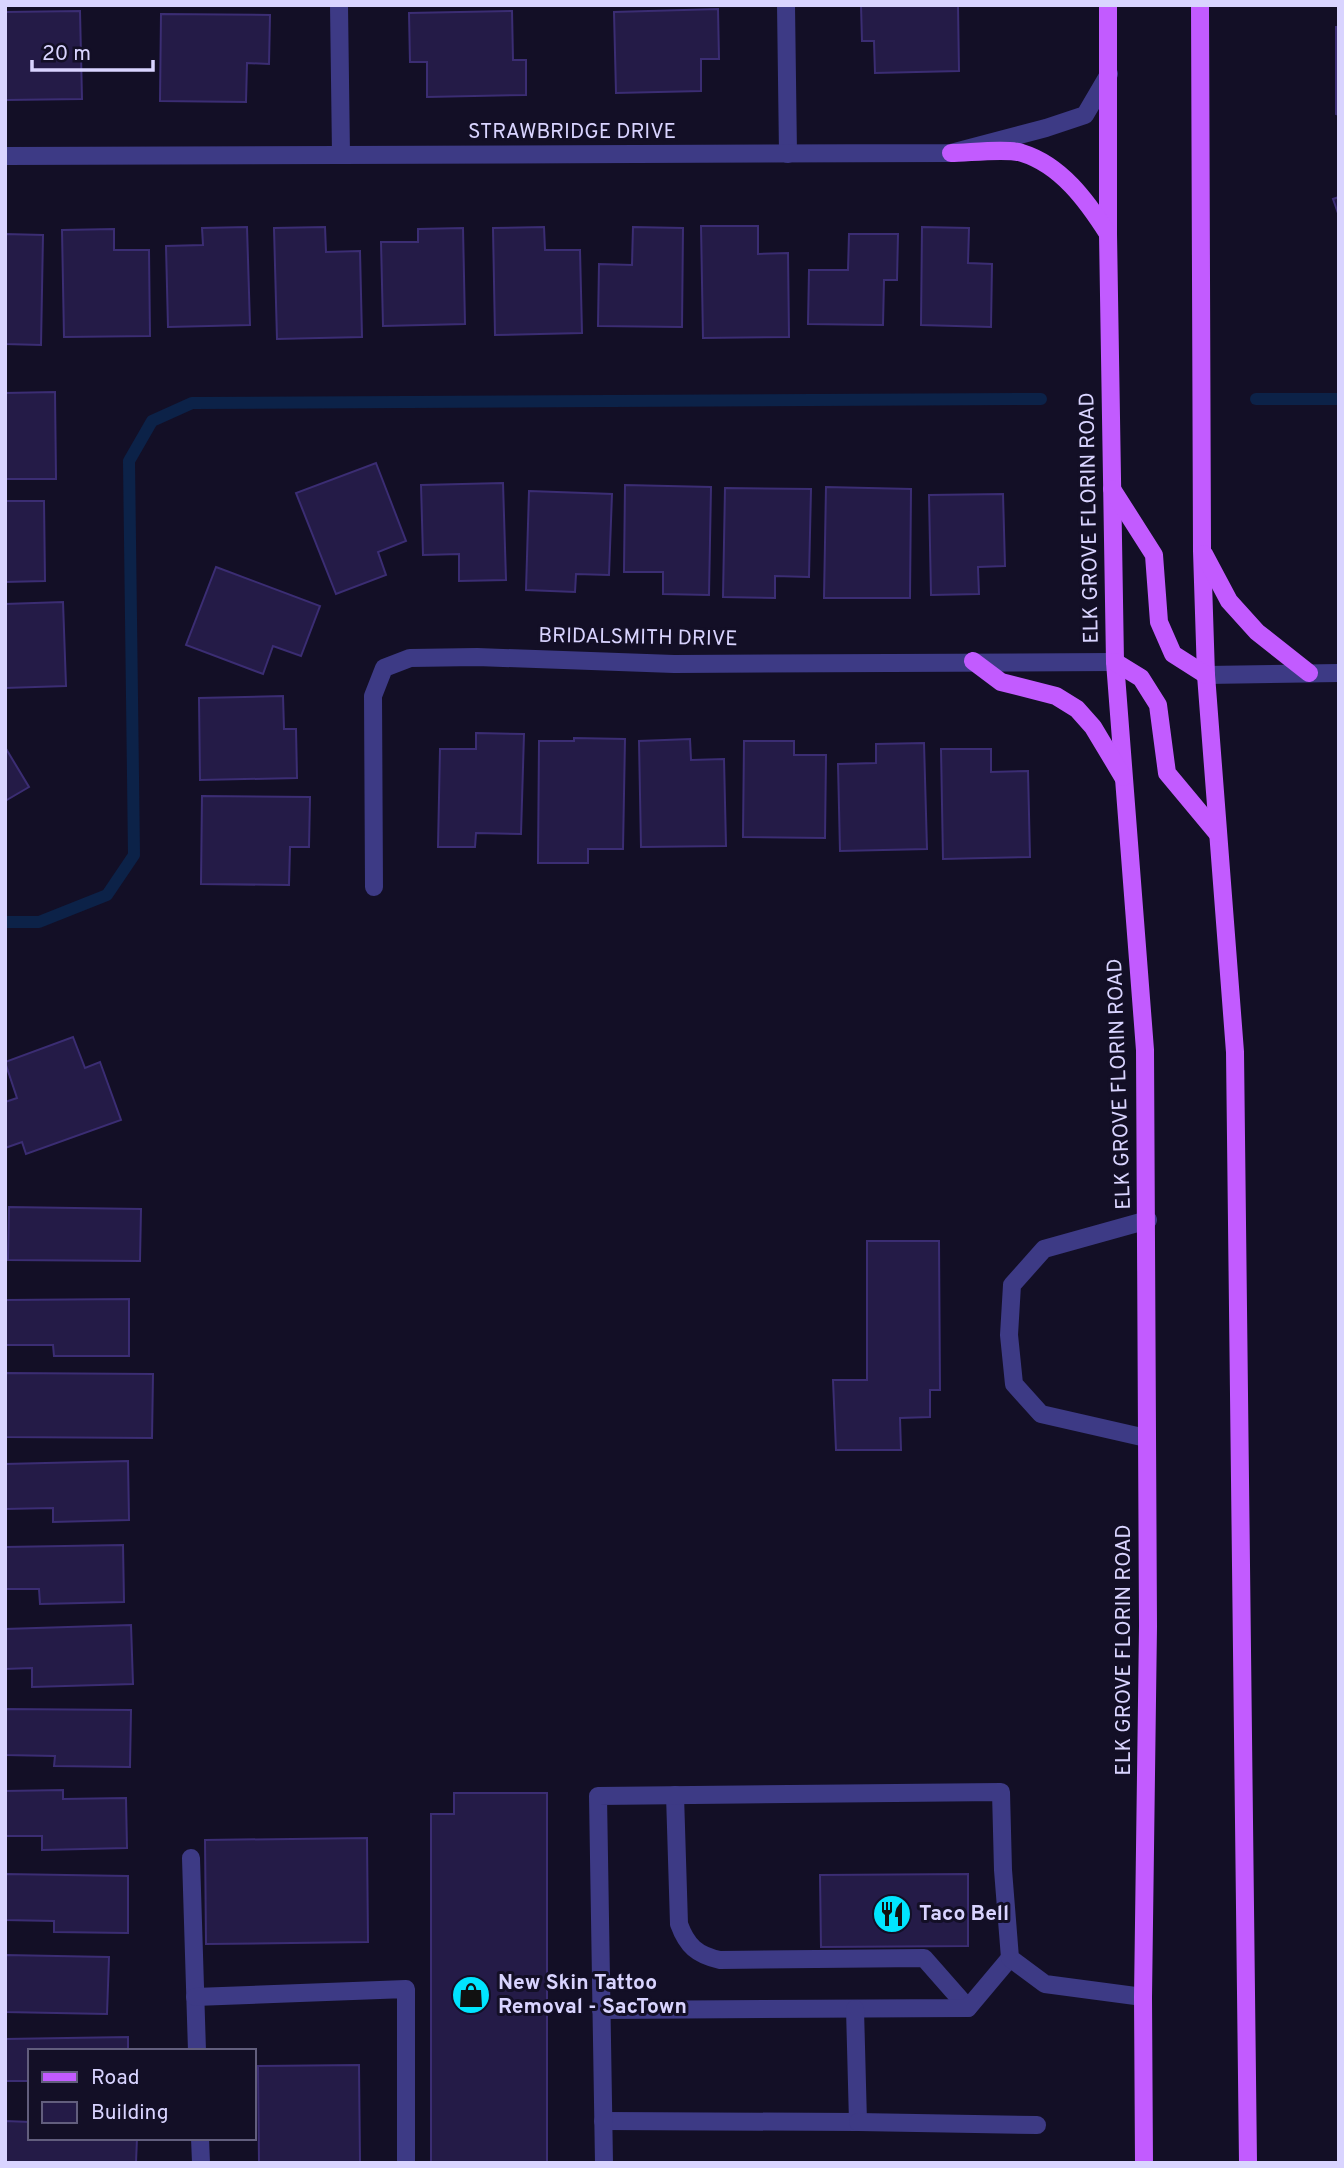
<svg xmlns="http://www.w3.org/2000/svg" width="1344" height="2168" font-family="Overpass,sans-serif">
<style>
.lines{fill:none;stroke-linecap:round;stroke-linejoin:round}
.stream{stroke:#0c2248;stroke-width:12}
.building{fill:#241b47;stroke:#3b2d73;stroke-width:2}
.service{stroke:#3d3a85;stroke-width:18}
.minor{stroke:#3d3a85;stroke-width:18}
.primary{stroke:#c25bff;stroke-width:18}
.labels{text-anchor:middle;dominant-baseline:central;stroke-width:6;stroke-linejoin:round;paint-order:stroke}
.street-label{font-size:21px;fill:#d9d4ff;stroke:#130f26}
.poi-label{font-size:21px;font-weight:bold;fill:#d9d4ff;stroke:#130f26;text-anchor:start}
</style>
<rect width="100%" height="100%" fill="#130f26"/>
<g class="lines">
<!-- stream -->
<g class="stream">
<polyline points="1256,399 1339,399"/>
<polyline points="5,922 39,922 107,895 134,855 129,461 152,421 192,403 1041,399"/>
</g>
</g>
<!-- building -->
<g class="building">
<polygon points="861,5 958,5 959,71 875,73 874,41 862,41"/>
<polygon points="718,9 719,59 701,59 701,91 616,93 614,12"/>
<polygon points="80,11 82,99 5,100 5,12"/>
<polygon points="512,11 513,60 526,60 526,95 427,97 427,62 410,62 409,13"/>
<polygon points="161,14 270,15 269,64 247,63 246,102 160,101"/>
<polygon points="1336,27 1339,27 1339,115 1336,114"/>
<polygon points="1339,197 1339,216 1333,199"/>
<polygon points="701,226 758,226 758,254 788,253 789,337 703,338"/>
<polygon points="247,227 250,325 168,327 166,246 203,245 202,228"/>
<polygon points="325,227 326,252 360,251 362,337 277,339 274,228"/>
<polygon points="544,227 545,250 580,250 582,333 495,335 493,228"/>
<polygon points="633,227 683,228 682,327 598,326 599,264 632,265"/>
<polygon points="922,227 969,228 968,263 992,264 991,327 921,325"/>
<polygon points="463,228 465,324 383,326 381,242 418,242 418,229"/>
<polygon points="114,229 114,250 149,250 150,336 64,337 62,230"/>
<polygon points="5,234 43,235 41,345 5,344"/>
<polygon points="849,234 898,234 897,280 884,280 883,325 808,324 809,270 848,270"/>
<polygon points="55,392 56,479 5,479 5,393"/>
<polygon points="376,463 406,541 378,552 386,575 336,594 296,493"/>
<polygon points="503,483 506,580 459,581 459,554 423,555 421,485"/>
<polygon points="625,485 711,487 709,595 663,594 663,572 624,572"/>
<polygon points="826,487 911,489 910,598 824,598"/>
<polygon points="725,488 811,489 809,577 775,576 775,598 723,597"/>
<polygon points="529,491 612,494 609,575 576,574 575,592 526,590"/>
<polygon points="1003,494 1005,566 978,567 979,594 931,595 929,495"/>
<polygon points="5,501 44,501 45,581 5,582"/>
<polygon points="216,567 320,606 301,656 273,646 263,674 186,645"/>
<polygon points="63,602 66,686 5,688 5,604"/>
<polygon points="283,696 284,729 296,729 297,778 200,780 199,698"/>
<polygon points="476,733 524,734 521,834 476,833 475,847 438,847 440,749 476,749"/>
<polygon points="574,738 625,739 623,849 588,849 588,863 538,863 539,741 574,741"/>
<polygon points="690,739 691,760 724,759 726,846 641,847 639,741"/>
<polygon points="744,741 794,741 794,755 826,755 825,838 743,837"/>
<polygon points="924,743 927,849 840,851 838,764 876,763 876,744"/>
<polygon points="5,747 29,787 5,801"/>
<polygon points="941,749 991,749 991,772 1028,771 1030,857 943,859"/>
<polygon points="202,796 310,797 309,847 290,847 289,885 201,884"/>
<polygon points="73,1037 85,1068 100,1062 121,1120 26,1154 22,1142 5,1148 5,1102 17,1098 5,1062"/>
<polygon points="9,1207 141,1209 140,1261 8,1260"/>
<polygon points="867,1241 939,1241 940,1390 930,1390 930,1417 900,1418 901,1450 836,1450 833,1380 867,1380"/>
<polygon points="129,1299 129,1356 54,1356 53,1345 5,1345 5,1300"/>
<polygon points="5,1373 153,1374 152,1438 5,1437"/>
<polygon points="128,1461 129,1520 53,1522 53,1508 5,1509 5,1464"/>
<polygon points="123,1545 124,1602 40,1604 39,1589 5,1589 5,1547"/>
<polygon points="131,1625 133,1684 32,1687 32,1668 5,1669 5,1629"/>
<polygon points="5,1709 131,1710 130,1767 54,1766 55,1756 5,1755"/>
<polygon points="63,1790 63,1799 126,1798 127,1848 42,1850 42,1836 5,1836 5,1791"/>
<polygon points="454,1793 547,1793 547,2163 431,2163 431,1814 454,1814"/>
<polygon points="367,1838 368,1942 206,1944 205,1840"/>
<polygon points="5,1874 128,1876 128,1933 54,1932 54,1921 5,1920"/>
<polygon points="968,1874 968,1946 821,1947 820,1875"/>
<polygon points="5,1955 109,1957 107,2014 5,2012"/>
<polygon points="128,2037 128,2051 30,2051 30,2099 28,2099 28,2081 5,2081 5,2039"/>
<polygon points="359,2065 360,2163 259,2163 258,2066"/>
<polygon points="5,2121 30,2122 30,2138 137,2138 136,2163 5,2163"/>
</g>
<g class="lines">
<!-- service -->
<g class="service">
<polyline points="1146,1438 1041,1414 1014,1384 1009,1335 1012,1285 1044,1249 1148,1220"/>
<path d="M675,1795l4,129c8,22 18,31 41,36l204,-2 44,50"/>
<polyline points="191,1858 197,2051"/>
<polyline points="195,1997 406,1989 406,2163"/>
<polyline points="601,2010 968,2008 1010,1958"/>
<polyline points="603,2121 858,2122 855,2009"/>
<polyline points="858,2122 1037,2125"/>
<polyline points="200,2138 201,2163"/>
<polyline points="604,2163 598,1796 1001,1792 1003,1870 1010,1958 1045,1984 1143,1997"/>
</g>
<!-- minor -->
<g class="minor">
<polyline points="339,5 341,155"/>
<polyline points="786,5 788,154"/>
<polyline points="5,156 951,153 1046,128 1085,115 1109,74"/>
<polyline points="1206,675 1339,673"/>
<polyline points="374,887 373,696 384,668 410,658 477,657 674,664 1115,662"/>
</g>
<!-- primary -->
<g class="primary">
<polyline points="1108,5 1108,234 1115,662 1145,1050 1148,1626 1143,1997 1144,2163"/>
<polyline points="1200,5 1202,551 1206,675 1235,1052 1248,2163"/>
<path d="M951,153c17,0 56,-5 71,0 39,12 65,48 86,81"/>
<polyline points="1112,489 1154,555 1159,622 1173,654 1206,675"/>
<polyline points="1204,554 1229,601 1257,632 1309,673"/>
<polyline points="973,661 1001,682 1056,696 1077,709 1093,727 1123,777"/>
<polyline points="1115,662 1141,678 1158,705 1167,773 1217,833"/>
</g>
</g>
<!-- icons -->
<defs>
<symbol id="restaurant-disc" viewBox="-11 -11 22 22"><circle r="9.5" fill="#00e5ff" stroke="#130f26"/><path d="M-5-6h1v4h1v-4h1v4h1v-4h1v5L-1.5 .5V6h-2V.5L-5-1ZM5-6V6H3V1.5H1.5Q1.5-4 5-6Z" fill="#111"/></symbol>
<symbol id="shop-disc" viewBox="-11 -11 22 22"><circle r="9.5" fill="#00e5ff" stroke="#130f26"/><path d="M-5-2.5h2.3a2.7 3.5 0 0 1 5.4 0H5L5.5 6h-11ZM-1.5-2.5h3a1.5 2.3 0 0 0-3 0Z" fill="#111"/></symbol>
</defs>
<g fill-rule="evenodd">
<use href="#restaurant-disc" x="870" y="1892" width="44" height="44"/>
<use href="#shop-disc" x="449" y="1973" width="44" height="44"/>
</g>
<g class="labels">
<!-- street labels -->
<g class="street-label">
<text x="572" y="132">STRAWBRIDGE DRIVE</text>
<text transform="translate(1090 518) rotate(-91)">ELK GROVE FLORIN ROAD</text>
<text transform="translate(638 638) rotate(1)">BRIDALSMITH DRIVE</text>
<text transform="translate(1120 1084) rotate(-92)">ELK GROVE FLORIN ROAD</text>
<text transform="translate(1124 1650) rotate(-90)">ELK GROVE FLORIN ROAD</text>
</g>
<!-- poi labels -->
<g class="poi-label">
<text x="919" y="1914">Taco Bell</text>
<text x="498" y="1983">New Skin Tattoo<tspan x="498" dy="24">Removal - SacTown</tspan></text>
</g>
</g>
<!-- border -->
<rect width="1344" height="2168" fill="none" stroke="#d9d4ff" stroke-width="14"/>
<!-- legend -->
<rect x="28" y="2049" width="228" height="91" fill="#130f26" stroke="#625e7d" stroke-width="2"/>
<rect x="42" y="2072" width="35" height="10" fill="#c25bff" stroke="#625e7d" stroke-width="2"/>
<text x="91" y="2084" font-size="21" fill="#d9d4ff">Road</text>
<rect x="42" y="2102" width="35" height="21" fill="#241b47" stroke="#625e7d" stroke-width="2"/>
<text x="91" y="2119" font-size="21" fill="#d9d4ff">Building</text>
<!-- scale -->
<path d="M32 60v10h121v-10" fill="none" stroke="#d9d4ff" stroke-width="3.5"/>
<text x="42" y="60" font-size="21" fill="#d9d4ff" stroke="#130f26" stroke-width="5" paint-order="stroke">20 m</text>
</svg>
